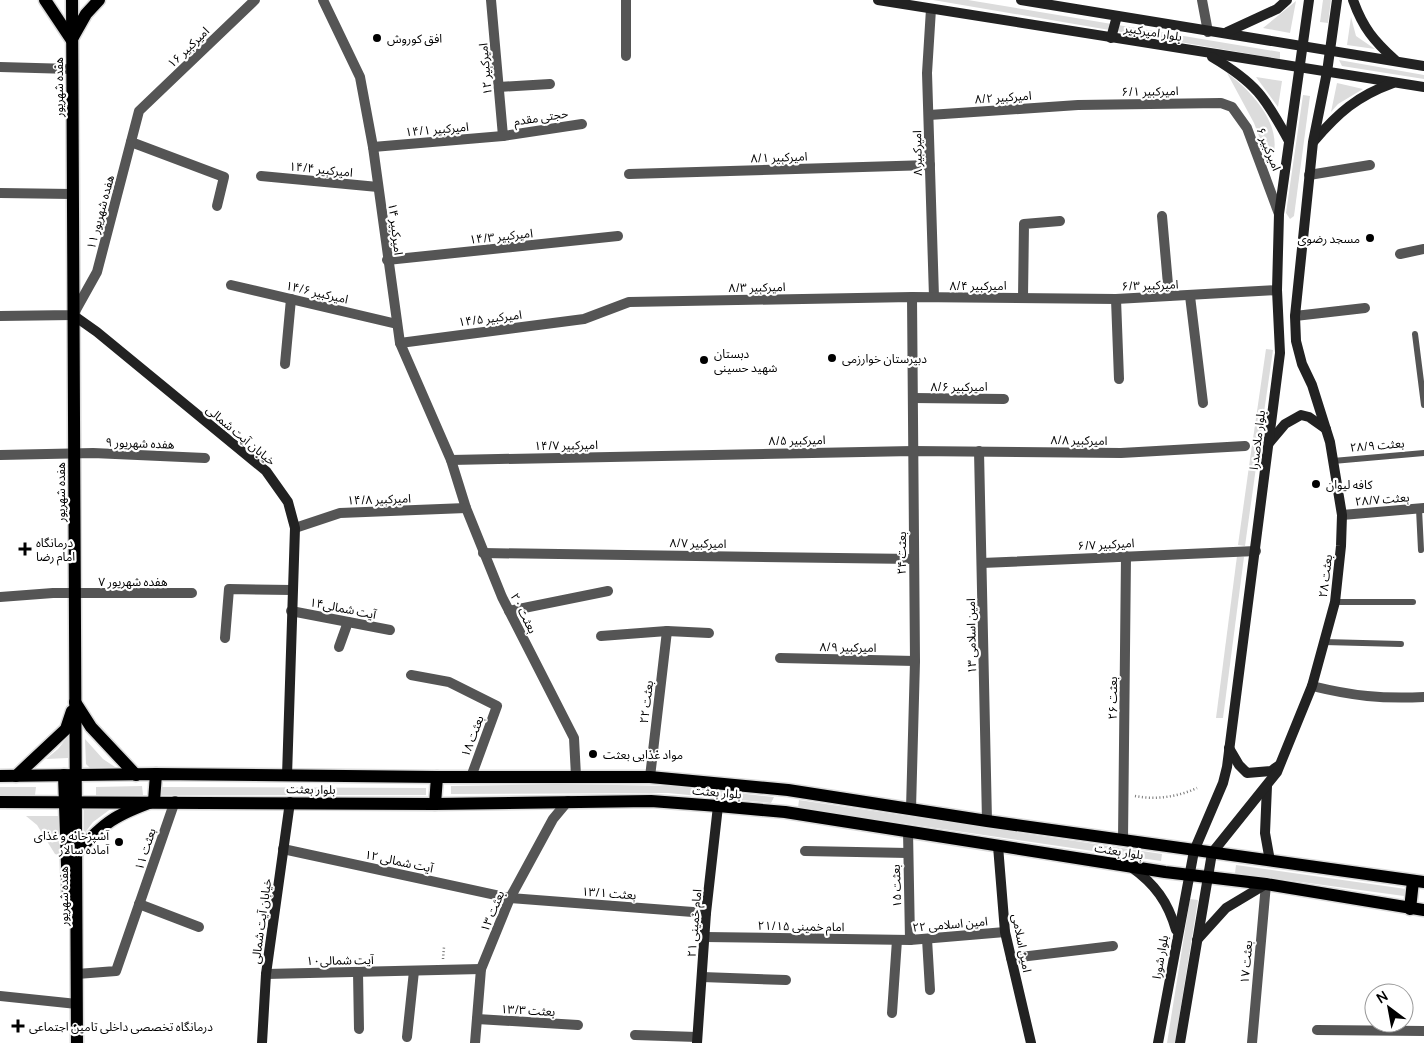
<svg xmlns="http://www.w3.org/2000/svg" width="1424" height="1043" font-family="Manrope,'Noto Sans Arabic',sans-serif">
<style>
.green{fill:#dcdcdc}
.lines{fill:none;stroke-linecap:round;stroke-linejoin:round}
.primary-casing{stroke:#dbdbdb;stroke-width:15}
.path{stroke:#777;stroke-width:2.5;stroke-dasharray:1 2.5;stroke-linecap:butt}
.lane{stroke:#555;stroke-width:6}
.street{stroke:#555;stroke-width:10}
.secondary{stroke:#222;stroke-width:10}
.primary{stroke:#000;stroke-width:12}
.poi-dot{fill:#000;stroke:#fff;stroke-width:2}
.labels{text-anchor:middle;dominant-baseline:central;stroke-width:4.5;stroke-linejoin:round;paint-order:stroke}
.street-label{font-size:12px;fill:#000;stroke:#fff}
.poi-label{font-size:12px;fill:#000;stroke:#fff;text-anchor:start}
</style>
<rect width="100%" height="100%" fill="#fff"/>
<!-- green -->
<g class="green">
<polygon points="933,0 968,0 1280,52 1280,59"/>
<polygon points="1323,0 1331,0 1328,23 1320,22"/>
<polygon points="1296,1 1290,33 1263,28"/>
<polygon points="1351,17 1356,36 1375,49 1347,45"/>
<polygon points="1339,60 1424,75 1424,79 1342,66"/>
<path d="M1227,73c27,20 60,56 43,92l-16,-42z"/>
<polygon points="1256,77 1282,81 1278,107"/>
<polygon points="1337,83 1363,89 1338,104 1331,112"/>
<polygon points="1303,95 1310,96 1294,216 1290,219 1286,213"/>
<polygon points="1266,349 1273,350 1260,440 1253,439"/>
<polygon points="1252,445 1259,446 1245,546 1238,545"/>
<polygon points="1237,556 1244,557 1223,718 1216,718"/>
<polygon points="69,735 68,758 46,759 58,749"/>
<polygon points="85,739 103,759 115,767 90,768 86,764"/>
<polygon points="556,784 676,786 774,797 771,803 668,793 451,794 451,786"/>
<polygon points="142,786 143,795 96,796 96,787"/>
<polygon points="0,787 36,787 35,795 0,795"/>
<polygon points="161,787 426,788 426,795 161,795"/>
<polygon points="799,800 1162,854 1161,861 798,808"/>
<polygon points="84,808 112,808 93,822 84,834"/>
<polygon points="26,816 61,816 61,856 55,854 37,825"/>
<polygon points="1236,865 1406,889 1404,896 1235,873"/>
<polygon points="1190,899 1198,900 1175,1043 1167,1043"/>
</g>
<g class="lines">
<defs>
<g id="primary">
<polyline points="45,0 71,39"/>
<polyline points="72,0 77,1043"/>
<polyline points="73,37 86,14 99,0"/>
<polyline points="75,702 91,727 136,775"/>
<polyline points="64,775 68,895 73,904"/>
<polyline points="0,776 156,774 437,777 650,777 788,790 987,821 1424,882"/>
<polyline points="16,776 66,729 72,711"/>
<polyline points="0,802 435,804 651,801 718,806 785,812 1165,872 1266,884 1424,910"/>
<polyline points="435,804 437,777"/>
<path d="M77,852c28,-30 38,-37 77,-51l2,-27"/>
<polyline points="1410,909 1413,881"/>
</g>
</defs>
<!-- primary casing -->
<use href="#primary" class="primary-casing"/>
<!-- path -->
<g class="path">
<path d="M1135,796c20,4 43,1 62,-8"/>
<polyline points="443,959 444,947"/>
</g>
<!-- lane -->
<g class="lane">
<polyline points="1415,334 1424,405"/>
<polyline points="1333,461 1424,453"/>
<polyline points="1419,509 1421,550"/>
<polyline points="1335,602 1413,602"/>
<polyline points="1324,642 1401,644"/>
</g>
<!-- street -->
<g class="street">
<polyline points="323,0 360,77 373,147 400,343 451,460 466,508 502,597 574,738 576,776"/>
<polyline points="491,0 503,136"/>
<polyline points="626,0 626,56"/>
<polyline points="1202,0 1208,32"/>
<polyline points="931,9 927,73 934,297"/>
<polyline points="0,67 71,69"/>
<polyline points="499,87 550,84"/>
<polyline points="929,115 1078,105 1221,103 1232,107 1247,128 1279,214"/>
<polyline points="131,142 224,177 217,206"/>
<polyline points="373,147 503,136 582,124"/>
<polyline points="629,174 930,165"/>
<polyline points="1309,175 1370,165"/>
<polyline points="261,176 378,187"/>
<polyline points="0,193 72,194"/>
<polyline points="1162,216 1169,296"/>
<polyline points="1400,254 1424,249"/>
<polyline points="387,260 618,236"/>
<polyline points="231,285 397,324"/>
<polyline points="1190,296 1203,403"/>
<polyline points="1023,298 1024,224 1060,221"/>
<polyline points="1116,299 1119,379"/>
<polyline points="0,316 73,315 97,272 139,111 255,0"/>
<polyline points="1295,316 1365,308"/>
<polyline points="400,343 584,319 629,302 912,297 1116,299 1277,290"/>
<polyline points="285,364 291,299"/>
<polyline points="913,398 1004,399"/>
<polyline points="979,451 987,821"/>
<polyline points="0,455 93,453 205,458"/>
<polyline points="451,460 913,451 1121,453 1245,446"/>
<polyline points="1342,515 1424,508"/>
<polyline points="295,528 340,513 466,508"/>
<polyline points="483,553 914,559"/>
<polyline points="982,563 1256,551"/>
<polyline points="0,597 53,593 192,593"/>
<polyline points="291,611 390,630"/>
<polyline points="509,611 608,591"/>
<polyline points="601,636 667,631 709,633"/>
<polyline points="225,638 229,589 292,590"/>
<polyline points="339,647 348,622"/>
<polyline points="780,658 915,661"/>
<polyline points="411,675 449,682 497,706 471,777"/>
<path d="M1312,686c41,10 69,13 112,11"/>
<polyline points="650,777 667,631"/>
<polyline points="911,809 915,661 912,297"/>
<polyline points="908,831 910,940"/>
<polyline points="1123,840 1126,556"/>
<polyline points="283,849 510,898 706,913"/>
<polyline points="805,851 908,853"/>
<polyline points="139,904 199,927"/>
<polyline points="705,937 910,940 1005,932"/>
<polyline points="927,939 930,990"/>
<polyline points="1011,958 1113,946"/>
<polyline points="358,972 359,1029"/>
<polyline points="77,974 116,971 175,801"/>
<polyline points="266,974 481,969"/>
<polyline points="702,977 786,980"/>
<polyline points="0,996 77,1004"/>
<polyline points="892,1013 897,940"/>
<polyline points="477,1019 578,1025"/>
<polyline points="1317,1030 1424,1031"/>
<polyline points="635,1035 697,1037"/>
<polyline points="407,1037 414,971"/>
<polyline points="475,1043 481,969 510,898 553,819 568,801"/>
<polyline points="1252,1043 1266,884"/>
</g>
<!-- secondary -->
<g class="secondary">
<polyline points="878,0 1424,87"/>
<polyline points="1021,0 1424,66"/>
<path d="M1353,0c10,28 21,41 42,60"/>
<polyline points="1227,32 1277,9 1287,0"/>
<polyline points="1111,38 1117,16"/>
<path d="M1212,57c44,26 53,40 77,84"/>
<path d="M1314,141c24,-28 43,-45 79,-58"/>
<polyline points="73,315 97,332 266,471 288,502 295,528 287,776"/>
<polyline points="1269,443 1285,424 1301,415 1309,417 1326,429"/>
<polyline points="1229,748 1239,765 1247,773 1271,771 1278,766"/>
<polyline points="1267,786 1265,833 1270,861"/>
<polyline points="998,846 1005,932 1031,1043"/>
<path d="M1131,867c24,17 37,35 45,63"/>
<polyline points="1197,940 1226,908 1266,884"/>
<polyline points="262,1043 266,974 290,802"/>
<polyline points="697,1043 706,913 718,806"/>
<polyline points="1158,1043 1194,851 1223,783 1227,767 1280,353 1277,290 1279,214 1309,0"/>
<polyline points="1180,1043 1212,853 1277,772 1312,686 1335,602 1341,546 1342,515 1330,442 1312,385 1302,364 1296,341 1295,316 1313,142 1327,72 1337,0"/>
</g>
<!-- primary -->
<use href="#primary" class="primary"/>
</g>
<!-- markers -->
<g class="poi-dot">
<circle cx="377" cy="38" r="5"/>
<circle cx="1370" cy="238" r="5"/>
<circle cx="832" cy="358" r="5"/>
<circle cx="704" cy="360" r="5"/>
<circle cx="1316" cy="484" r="5"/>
<path d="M22.5 541.5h5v5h5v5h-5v5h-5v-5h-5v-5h5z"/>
<circle cx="593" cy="754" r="5"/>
<circle cx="119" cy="842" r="5"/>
<path d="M15.5 1018.5h5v5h5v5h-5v5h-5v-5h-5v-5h5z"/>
</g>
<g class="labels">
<!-- street labels -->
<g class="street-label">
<text transform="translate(1153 32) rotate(9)">بلوار امیرکبیر</text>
<text transform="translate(188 47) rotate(-44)">امیرکبیر ۱۶</text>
<text transform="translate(485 69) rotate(-95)">امیرکبیر ۱۲</text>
<text transform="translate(58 87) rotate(-90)">هفده شهریور</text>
<text transform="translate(1150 91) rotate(-1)">امیرکبیر ۶/۱</text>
<text transform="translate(1003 97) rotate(-4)">امیرکبیر ۸/۲</text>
<text transform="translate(541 117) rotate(-9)">حجتی مقدم</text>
<text transform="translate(437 129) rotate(-5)">امیرکبیر ۱۴/۱</text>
<text transform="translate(1269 149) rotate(68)">امیرکبیر ۶</text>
<text transform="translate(917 153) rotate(-91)">امیرکبیر ۸</text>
<text transform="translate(779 157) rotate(-2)">امیرکبیر ۸/۱</text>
<text transform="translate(321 169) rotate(6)">امیرکبیر ۱۴/۴</text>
<text transform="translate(100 212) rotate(-75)">هفده شهریور ۱۱</text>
<text transform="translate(396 229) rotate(83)">امیرکبیر ۱۴</text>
<text transform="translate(501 236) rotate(-6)">امیرکبیر ۱۴/۳</text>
<text x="978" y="285">امیرکبیر ۸/۴</text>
<text transform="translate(1150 285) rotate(-2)">امیرکبیر ۶/۳</text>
<text transform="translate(757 287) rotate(-1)">امیرکبیر ۸/۳</text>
<text transform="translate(317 292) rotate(13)">امیرکبیر ۱۴/۶</text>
<text transform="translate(490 318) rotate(-7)">امیرکبیر ۱۴/۵</text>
<text x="959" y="386">امیرکبیر ۸/۶</text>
<text transform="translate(241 435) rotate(40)">خیابان آیت شمالی</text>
<text transform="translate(797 440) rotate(-1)">امیرکبیر ۸/۵</text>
<text transform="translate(1079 440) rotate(1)">امیرکبیر ۸/۸</text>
<text transform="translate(1257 440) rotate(-83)">بلوار ملاصدرا</text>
<text transform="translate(140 443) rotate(2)">هفده شهریور ۹</text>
<text transform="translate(566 445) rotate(-1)">امیرکبیر ۱۴/۷</text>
<text transform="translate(1377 445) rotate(-5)">بعثت ۲۸/۹</text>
<text transform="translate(60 492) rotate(-90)">هفده شهریور</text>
<text transform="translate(379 499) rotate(-2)">امیرکبیر ۱۴/۸</text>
<text transform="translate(1382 499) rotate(-5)">بعثت ۲۸/۷</text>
<text transform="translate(698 543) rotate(1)">امیرکبیر ۸/۷</text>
<text transform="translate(1106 544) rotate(-3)">امیرکبیر ۶/۷</text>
<text transform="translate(901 553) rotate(-90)">بعثت ۲۴</text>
<text transform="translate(1325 576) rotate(-83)">بعثت ۲۸</text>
<text x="133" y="581">هفده شهریور ۷</text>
<text transform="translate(343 608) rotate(11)">آیت شمالی۱۴</text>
<text transform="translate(524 613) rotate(63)">بعثت ۲۰</text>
<text transform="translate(971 636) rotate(-91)">امین اسلامی ۱۳</text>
<text transform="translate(848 647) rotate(1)">امیرکبیر ۸/۹</text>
<text transform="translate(1112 698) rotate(-90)">بعثت ۲۶</text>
<text transform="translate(646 702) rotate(-83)">بعثت ۲۲</text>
<text transform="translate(472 736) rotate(-69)">بعثت ۱۸</text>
<text transform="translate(311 789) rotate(1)">بلوار بعثت</text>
<text transform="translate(717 792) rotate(5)">بلوار بعثت</text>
<text transform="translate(145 849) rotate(-72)">بعثت ۱۱</text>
<text transform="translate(1119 851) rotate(9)">بلوار بعثت</text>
<text transform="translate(399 861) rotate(12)">آیت شمالی ۱۲</text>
<text transform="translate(896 886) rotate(-92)">بعثت ۱۵</text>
<text transform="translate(609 893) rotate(4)">بعثت ۱۳/۱</text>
<text transform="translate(63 896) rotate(-90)">هفده شهریور</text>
<text transform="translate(492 911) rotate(-67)">بعثت ۱۳</text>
<text transform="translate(261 921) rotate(-82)">خیابان آیت شمالی</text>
<text transform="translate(694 923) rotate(-85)">امام خمینی ۲۱</text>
<text transform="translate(950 924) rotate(-5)">امین اسلامی ۲۲</text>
<text transform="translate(801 926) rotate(1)">امام خمینی ۲۱/۱۵</text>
<text transform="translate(1022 943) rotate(79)">امین اسلامی</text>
<text transform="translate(1160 957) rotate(-80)">بلوار شورا</text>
<text transform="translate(340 960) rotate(-1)">آیت شمالی۱۰</text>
<text transform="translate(1246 962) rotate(-85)">بعثت ۱۷</text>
<text transform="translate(528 1010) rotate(3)">بعثت ۱۳/۳</text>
</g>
<!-- poi labels -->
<g class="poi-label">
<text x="387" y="38">افق کوروش</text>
<text x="1360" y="238" text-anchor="end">مسجد رضوی</text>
<text x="714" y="353">دبستان<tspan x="714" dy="14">شهید حسینی</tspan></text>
<text x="842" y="358">دبیرستان خوارزمی</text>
<text x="1326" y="484">کافه لیوان</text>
<text x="36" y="542">درمانگاه<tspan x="36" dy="14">امام رضا</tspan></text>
<text x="603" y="754">مواد غذایی بعثت</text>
<text x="109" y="835" text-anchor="end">آشپزخانه و غذای<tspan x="109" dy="14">آماده سالار</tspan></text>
<text x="29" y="1026">درمانگاه تخصصی داخلی تامین اجتماعی</text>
</g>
</g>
<!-- north arrow -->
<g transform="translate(1389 1008) rotate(328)"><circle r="24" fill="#ffffff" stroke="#999999"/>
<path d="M0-4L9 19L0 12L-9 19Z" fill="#000000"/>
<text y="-8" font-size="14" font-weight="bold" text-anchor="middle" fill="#000000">N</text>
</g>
</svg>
